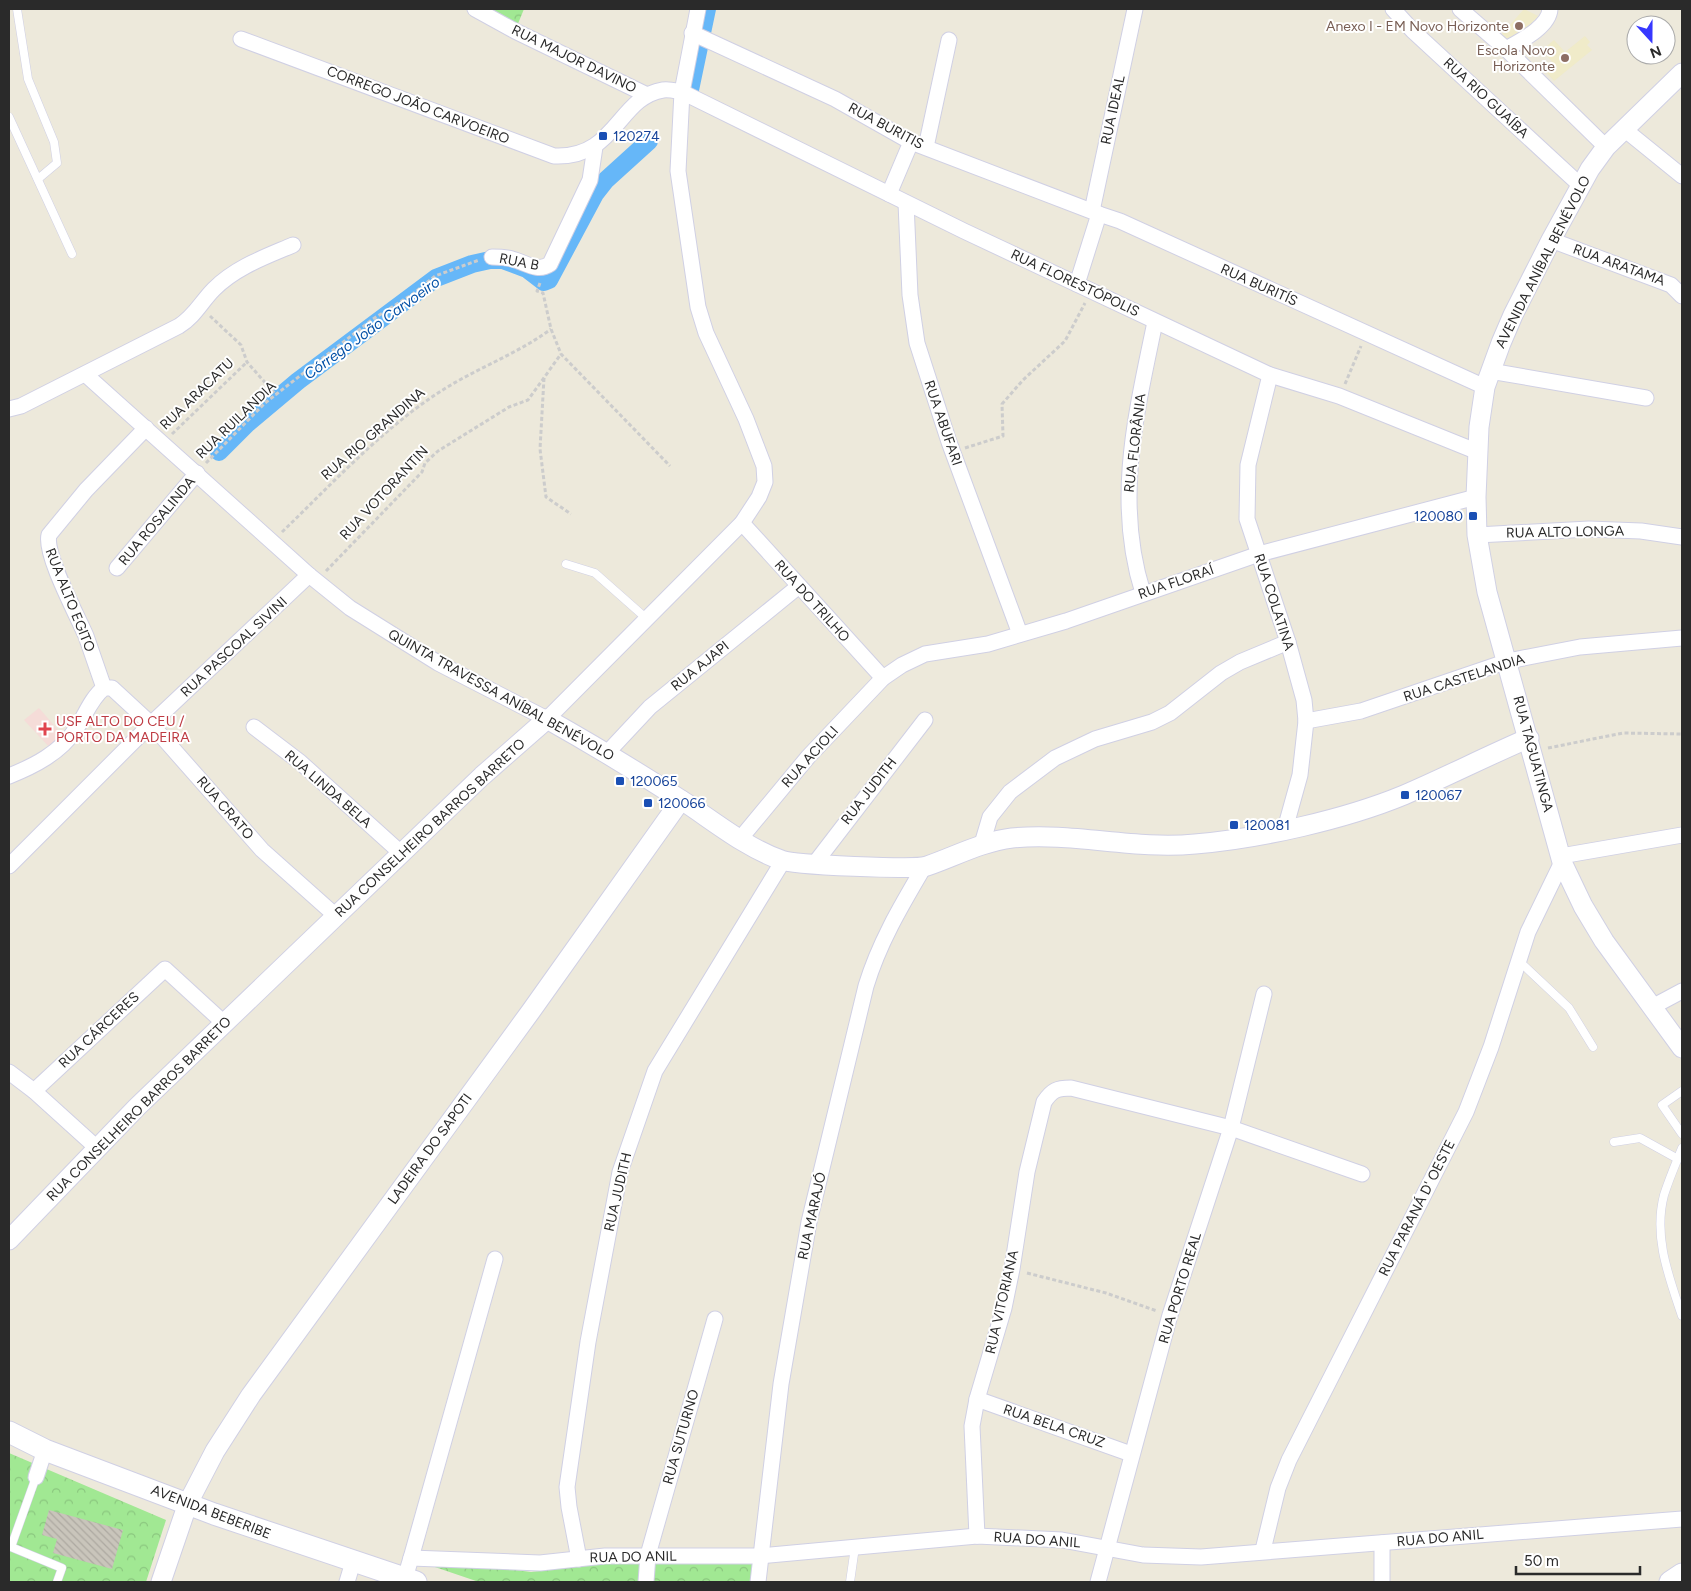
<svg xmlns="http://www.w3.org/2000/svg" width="1691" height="1591" font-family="Figtree,sans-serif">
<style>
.education{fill:#f0ebc9}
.medical{fill:#f5dcd8}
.forest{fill:url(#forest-crowns)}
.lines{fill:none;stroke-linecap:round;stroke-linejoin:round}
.canal{stroke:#66b7f8;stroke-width:18}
.building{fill:url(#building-back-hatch)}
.service-casing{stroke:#d0d0e4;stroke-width:9}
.minor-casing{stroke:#d0d0e4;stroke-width:17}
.tertiary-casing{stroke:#d0d0e4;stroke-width:21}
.secondary-casing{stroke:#d0d0e4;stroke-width:23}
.path{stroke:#ccc;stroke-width:3;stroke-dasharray:4 2.5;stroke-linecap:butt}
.service{stroke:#fff;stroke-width:8}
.minor{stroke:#fff;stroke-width:15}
.tertiary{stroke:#fff;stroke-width:19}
.secondary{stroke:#fff;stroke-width:21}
.education-dot{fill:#8d6e63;stroke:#fff;stroke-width:2}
.transit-dot{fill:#1a4fb4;stroke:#fff;stroke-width:2}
.health-dot{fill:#e0444e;stroke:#fff;stroke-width:2}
.labels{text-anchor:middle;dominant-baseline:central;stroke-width:4;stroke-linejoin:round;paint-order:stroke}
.education-label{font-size:14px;fill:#785e54;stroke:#fff;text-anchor:end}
.street-label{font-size:14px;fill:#2a2a2a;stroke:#fff}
.transit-label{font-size:14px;fill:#164399;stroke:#fff;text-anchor:start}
.health-label{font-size:14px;fill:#be3a42;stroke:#fff;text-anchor:start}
.water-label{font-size:15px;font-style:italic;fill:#0350a6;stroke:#fff}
</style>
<defs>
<pattern id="forest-crowns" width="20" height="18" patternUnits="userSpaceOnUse" patternTransform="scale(1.25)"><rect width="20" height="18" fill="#a1e893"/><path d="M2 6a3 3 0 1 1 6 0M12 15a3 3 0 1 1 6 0" fill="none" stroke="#8bc77f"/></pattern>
<pattern id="building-back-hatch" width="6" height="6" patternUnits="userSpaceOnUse" patternTransform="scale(1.25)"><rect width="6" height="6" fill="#c9c5bb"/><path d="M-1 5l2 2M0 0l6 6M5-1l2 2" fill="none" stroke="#ada9a1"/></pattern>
</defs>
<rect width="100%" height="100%" fill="#ede9db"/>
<!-- education -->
<g class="education">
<polygon points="1524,9 1538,16 1512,45 1501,35"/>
<polygon points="1585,36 1590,42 1587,45 1592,50 1554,81 1546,72 1554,64 1542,50 1554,40 1565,52"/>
</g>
<!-- medical -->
<polygon class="medical" points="39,708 65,738 51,749 24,720"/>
<!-- forest -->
<g class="forest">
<polygon points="475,9 524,9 515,31"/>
<polygon points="9,1453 166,1520 146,1582 9,1582"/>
<polygon points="612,1562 753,1563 751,1582 479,1582 423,1563 484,1566 531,1572"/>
</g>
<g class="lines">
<!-- canal -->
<g class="canal">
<polyline points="690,90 707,9"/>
<polyline points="219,452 248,423 298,381 436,278 472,264 490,260 503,260 527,269 544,282 549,280 595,194 606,180 649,141"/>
</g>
</g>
<!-- building -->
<polygon class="building" points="49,1510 123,1530 112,1569 53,1553 57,1539 42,1535"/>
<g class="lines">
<defs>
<g id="service">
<polyline points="17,9 28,79 54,142 57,163 38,179"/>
<polyline points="9,117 72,254"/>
<polyline points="566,564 595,573 647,619"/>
<polyline points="1519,961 1569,1008 1593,1047"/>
<polyline points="1682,1091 1662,1105 1682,1134"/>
<polyline points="1614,1142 1640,1138 1678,1159"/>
<path d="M1682,1148c-6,15 -13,31 -18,47 -11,42 5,82 18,121"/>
<polyline points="36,1477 11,1547 62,1568 57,1582"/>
<polyline points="850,1582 855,1547"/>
</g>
<g id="minor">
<polyline points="475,9 515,31 647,95"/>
<polyline points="1393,9 1413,31 1580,185"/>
<polyline points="1460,9 1506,49 1606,147"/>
<polyline points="692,33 835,99 911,142 1099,214"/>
<path d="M241,39l313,117c62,3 64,-59 109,-66 6,-1 13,1 19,2l282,139 306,144 69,21 139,56"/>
<path d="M1506,49c14,-8 43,-22 44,-40"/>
<polyline points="1624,129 1682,176"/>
<polyline points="926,147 949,40"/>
<polyline points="889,194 911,142"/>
<polyline points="906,203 910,295 917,343 949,442 1020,634"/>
<polyline points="1092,211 1135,9"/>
<polyline points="1551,240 1671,285 1682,296"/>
<path d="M492,257c7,0 13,0 20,2 13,3 25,14 38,5l40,-84 5,-33"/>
<polyline points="1077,284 1099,214 1120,221 1485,387"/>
<polyline points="1490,371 1646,398"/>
<polyline points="85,374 309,575 350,608 438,663 547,719 742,523 759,497 765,482 764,466 746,419 706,333 698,307 678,171 682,92 698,9"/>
<polyline points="1270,375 1248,465 1247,519 1288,642 1304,700 1306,721 1300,775 1285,829"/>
<path d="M9,409l12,-3 158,-80c16,-10 22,-24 35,-37 22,-22 51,-32 79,-44"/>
<polyline points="742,523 883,678"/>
<polyline points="1477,535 1589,529 1641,531 1682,537"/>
<polyline points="117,568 197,473"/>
<path d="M1143,593c-29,-92 -7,-179 12,-271"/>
<path d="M104,688c-6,-17 -12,-35 -18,-52 -9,-21 -42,-82 -37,-101l37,-45 60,-62"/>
<polyline points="1306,721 1361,711 1508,661 1580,647 1682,638"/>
<polyline points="254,727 300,762 401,853"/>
<polyline points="607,753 650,707 799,586"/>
<path d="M9,776c25,-10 51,-23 67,-47 9,-13 15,-31 28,-41h8l39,36 111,126 74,66"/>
<polyline points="740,839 808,757 883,678 902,665 925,654 988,644 1066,621 1259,554 1476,497"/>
<polyline points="982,844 990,817 1010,792 1055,758 1095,739 1152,722 1170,713 1221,673 1240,662 1288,642"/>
<polyline points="1561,856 1682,835"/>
<polyline points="815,863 925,720"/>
<polyline points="9,866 151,724 309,575"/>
<polyline points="1652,1007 1682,991"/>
<polyline points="9,1072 34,1091 97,1148"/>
<polyline points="34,1091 165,969 225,1024"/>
<polyline points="977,1399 1131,1454"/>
<polyline points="36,1477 45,1450"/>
<path d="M977,1536l-5,-110 5,-27 27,-91 8,-39 15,-97 17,-70c8,-12 13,-14 27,-14l160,40 131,46"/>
<polyline points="1263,1550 1278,1488 1289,1460 1466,1112 1491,1047 1528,932 1562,862"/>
<polyline points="411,1558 495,1259"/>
<polyline points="579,1559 569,1507 567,1487 588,1342 620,1172 655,1071 783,861"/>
<polyline points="405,1578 411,1558 540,1563 605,1556 760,1556 977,1536 1062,1540 1143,1555 1201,1557 1682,1519"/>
<polyline points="347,1582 353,1562"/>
<polyline points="646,1582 648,1555 715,1319"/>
<path d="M758,1582l23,-198 28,-162 57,-236c13,-43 35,-80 58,-119"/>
<polyline points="1098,1582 1170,1315 1231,1128 1264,994"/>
<polyline points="1382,1582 1382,1543"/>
</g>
<g id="tertiary">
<polyline points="1682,73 1606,147 1590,169 1551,240 1513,315 1501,343 1485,387 1479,427 1476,497 1477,535 1487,592 1562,862 1583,906 1604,941 1682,1048"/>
<path d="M9,1240l128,-133 345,-331 65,-57c48,27 94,55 139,84 30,20 61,45 95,57 12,5 134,10 146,6 29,-10 54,-24 85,-28 61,-6 122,12 183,6 64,-5 151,-25 209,-49 42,-18 83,-39 125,-57"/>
<polyline points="161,1582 188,1503 215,1451 251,1395 531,1011 681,800"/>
</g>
<g id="secondary">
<polyline points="9,1432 45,1450 214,1514 416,1582"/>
<polyline points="1670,1582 1682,1574"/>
</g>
</defs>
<!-- service casing -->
<use href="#service" class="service-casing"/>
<!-- minor casing -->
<use href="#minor" class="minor-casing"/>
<!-- tertiary casing -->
<use href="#tertiary" class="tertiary-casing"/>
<!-- secondary casing -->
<use href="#secondary" class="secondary-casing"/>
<!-- path -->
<g class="path">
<polyline points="540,283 537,291 543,293 551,329 561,354 670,466"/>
<polyline points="210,316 241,345 247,362 276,395"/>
<polyline points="544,378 540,449 546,497 571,514"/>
<polyline points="1345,384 1361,346"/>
<polyline points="172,434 247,362"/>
<polyline points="965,448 1003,436 1002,404 1023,380 1065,341 1085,303"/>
<polyline points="206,463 265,403 373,319 413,294 435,276 479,260"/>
<path d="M282,532c50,-48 98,-101 156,-139 36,-24 78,-38 113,-64"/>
<polyline points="326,571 422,472 425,463 438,451 509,407 528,400 561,354"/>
<polyline points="1548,748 1623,733 1682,734"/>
<polyline points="1027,1273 1106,1293 1157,1311"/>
</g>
<!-- service -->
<use href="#service" class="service"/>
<!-- minor -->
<use href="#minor" class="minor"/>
<!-- tertiary -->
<use href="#tertiary" class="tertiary"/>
<!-- secondary -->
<use href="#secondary" class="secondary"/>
</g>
<!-- markers -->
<g class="education-dot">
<circle cx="1519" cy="26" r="5"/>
<circle cx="1565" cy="58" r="5"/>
</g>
<g class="transit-dot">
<rect x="598" y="131" width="10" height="10" rx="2.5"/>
<rect x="1468" y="511" width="10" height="10" rx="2.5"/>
<rect x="615" y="776" width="10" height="10" rx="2.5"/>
<rect x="1400" y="790" width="10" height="10" rx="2.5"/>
<rect x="643" y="798" width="10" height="10" rx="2.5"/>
<rect x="1229" y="820" width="10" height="10" rx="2.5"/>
</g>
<path class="health-dot" d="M42.5 721.5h5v5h5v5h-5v5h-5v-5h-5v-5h5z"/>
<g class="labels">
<!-- education labels -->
<g class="education-label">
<text x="1509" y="26">Anexo I - EM Novo Horizonte</text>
<text x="1555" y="50">Escola Novo<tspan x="1555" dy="16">Horizonte</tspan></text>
</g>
<!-- street labels -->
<g class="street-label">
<text transform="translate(574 59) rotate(26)">RUA MAJOR DAVINO</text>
<text transform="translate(1486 98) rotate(43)">RUA RIO GUAÍBA</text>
<text transform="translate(418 105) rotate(21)">CORREGO JOÃO CARVOEIRO</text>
<text transform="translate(1113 110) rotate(-78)">RUA IDEAL</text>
<text transform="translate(886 126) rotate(28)">RUA BURITIS</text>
<text transform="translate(519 262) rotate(11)">RUA B</text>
<text transform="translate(1543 262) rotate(-63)">AVENIDA ANÍBAL BENÉVOLO</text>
<text transform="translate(1619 265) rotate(20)">RUA ARATAMA</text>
<text transform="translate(1075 283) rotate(25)">RUA FLORESTÓPOLIS</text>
<text transform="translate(1259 285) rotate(24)">RUA BURITÍS</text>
<text transform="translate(197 394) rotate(-44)">RUA ARACATU</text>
<text transform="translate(236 420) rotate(-44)">RUA RUILANDIA</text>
<text transform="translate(943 423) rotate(71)">RUA ABUFARI</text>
<text transform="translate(373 434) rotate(-41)">RUA RIO GRANDINA</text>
<text transform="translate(1135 443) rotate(-83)">RUA FLORÂNIA</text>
<text transform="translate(384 493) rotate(-47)">RUA VOTORANTIN</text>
<text transform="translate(157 521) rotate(-50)">RUA ROSALINDA</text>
<text transform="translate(1565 532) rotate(-1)">RUA ALTO LONGA</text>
<text transform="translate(1176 582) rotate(-19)">RUA FLORAÍ</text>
<text transform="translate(70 600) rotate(68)">RUA ALTO EGITO</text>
<text transform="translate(812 601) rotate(48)">RUA DO TRILHO</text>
<text transform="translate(1274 602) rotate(72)">RUA COLATINA</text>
<text transform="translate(234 647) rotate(-43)">RUA PASCOAL SIVINI</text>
<text transform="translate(700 666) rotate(-39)">RUA AJAPI</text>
<text transform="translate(1464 678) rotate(-18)">RUA CASTELANDIA</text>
<text transform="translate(501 695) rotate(29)">QUINTA TRAVESSA ANÍBAL BENÉVOLO</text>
<text transform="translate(1533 754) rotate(75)">RUA TAGUATINGA</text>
<text transform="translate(810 757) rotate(-48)">RUA ACIOLI</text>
<text transform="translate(328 789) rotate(41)">RUA LINDA BELA</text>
<text transform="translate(869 791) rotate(-52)">RUA JUDITH</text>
<text transform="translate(225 808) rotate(49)">RUA CRATO</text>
<text transform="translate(430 828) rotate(-43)">RUA CONSELHEIRO BARROS BARRETO</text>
<text transform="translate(99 1030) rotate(-43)">RUA CÁRCERES</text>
<text transform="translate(139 1109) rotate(-45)">RUA CONSELHEIRO BARROS BARRETO</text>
<text transform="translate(430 1149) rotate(-54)">LADEIRA DO SAPOTI</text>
<text transform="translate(618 1192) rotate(-77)">RUA JUDITH</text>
<text transform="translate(1417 1208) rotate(-63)">RUA PARANÁ D' OESTE</text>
<text transform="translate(812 1216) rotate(-78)">RUA MARAJÓ</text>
<text transform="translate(1180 1288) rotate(-73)">RUA PORTO REAL</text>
<text transform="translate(1002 1302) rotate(-77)">RUA VITORIANA</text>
<text transform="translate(1054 1426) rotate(19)">RUA BELA CRUZ</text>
<text transform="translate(681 1437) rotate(-74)">RUA SUTURNO</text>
<text transform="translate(211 1512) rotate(21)">AVENIDA BEBERIBE</text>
<text transform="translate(1440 1538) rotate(-5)">RUA DO ANIL</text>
<text transform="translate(1037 1540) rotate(4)">RUA DO ANIL</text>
<text transform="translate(633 1557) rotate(-1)">RUA DO ANIL</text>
</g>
<!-- transit labels -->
<g class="transit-label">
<text x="613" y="136">120274</text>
<text x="1463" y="516" text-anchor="end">120080</text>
<text x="630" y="781">120065</text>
<text x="1415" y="795">120067</text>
<text x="658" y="803">120066</text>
<text x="1244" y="825">120081</text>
</g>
<!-- health labels -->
<g class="health-label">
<text x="56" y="721">USF ALTO DO CEU /<tspan x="56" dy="16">PORTO DA MADEIRA</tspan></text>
</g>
<!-- water labels -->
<g class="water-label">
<text transform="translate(372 328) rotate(-36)">Córrego João Carvoeiro</text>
</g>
</g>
<!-- border -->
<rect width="1691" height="1591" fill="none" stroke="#2a2a2a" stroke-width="20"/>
<!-- north arrow -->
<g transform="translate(1651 40) rotate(159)"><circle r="24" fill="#ffffff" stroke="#aaaaaa"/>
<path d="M0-4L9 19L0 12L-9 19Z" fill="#3738ff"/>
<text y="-8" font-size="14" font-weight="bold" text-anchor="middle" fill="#2a2a2a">N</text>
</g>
<!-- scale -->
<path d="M1516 1566v8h124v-8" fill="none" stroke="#2a2a2a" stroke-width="2.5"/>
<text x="1524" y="1566" font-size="15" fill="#2a2a2a" stroke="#ffffff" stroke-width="4" paint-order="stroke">50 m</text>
</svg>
